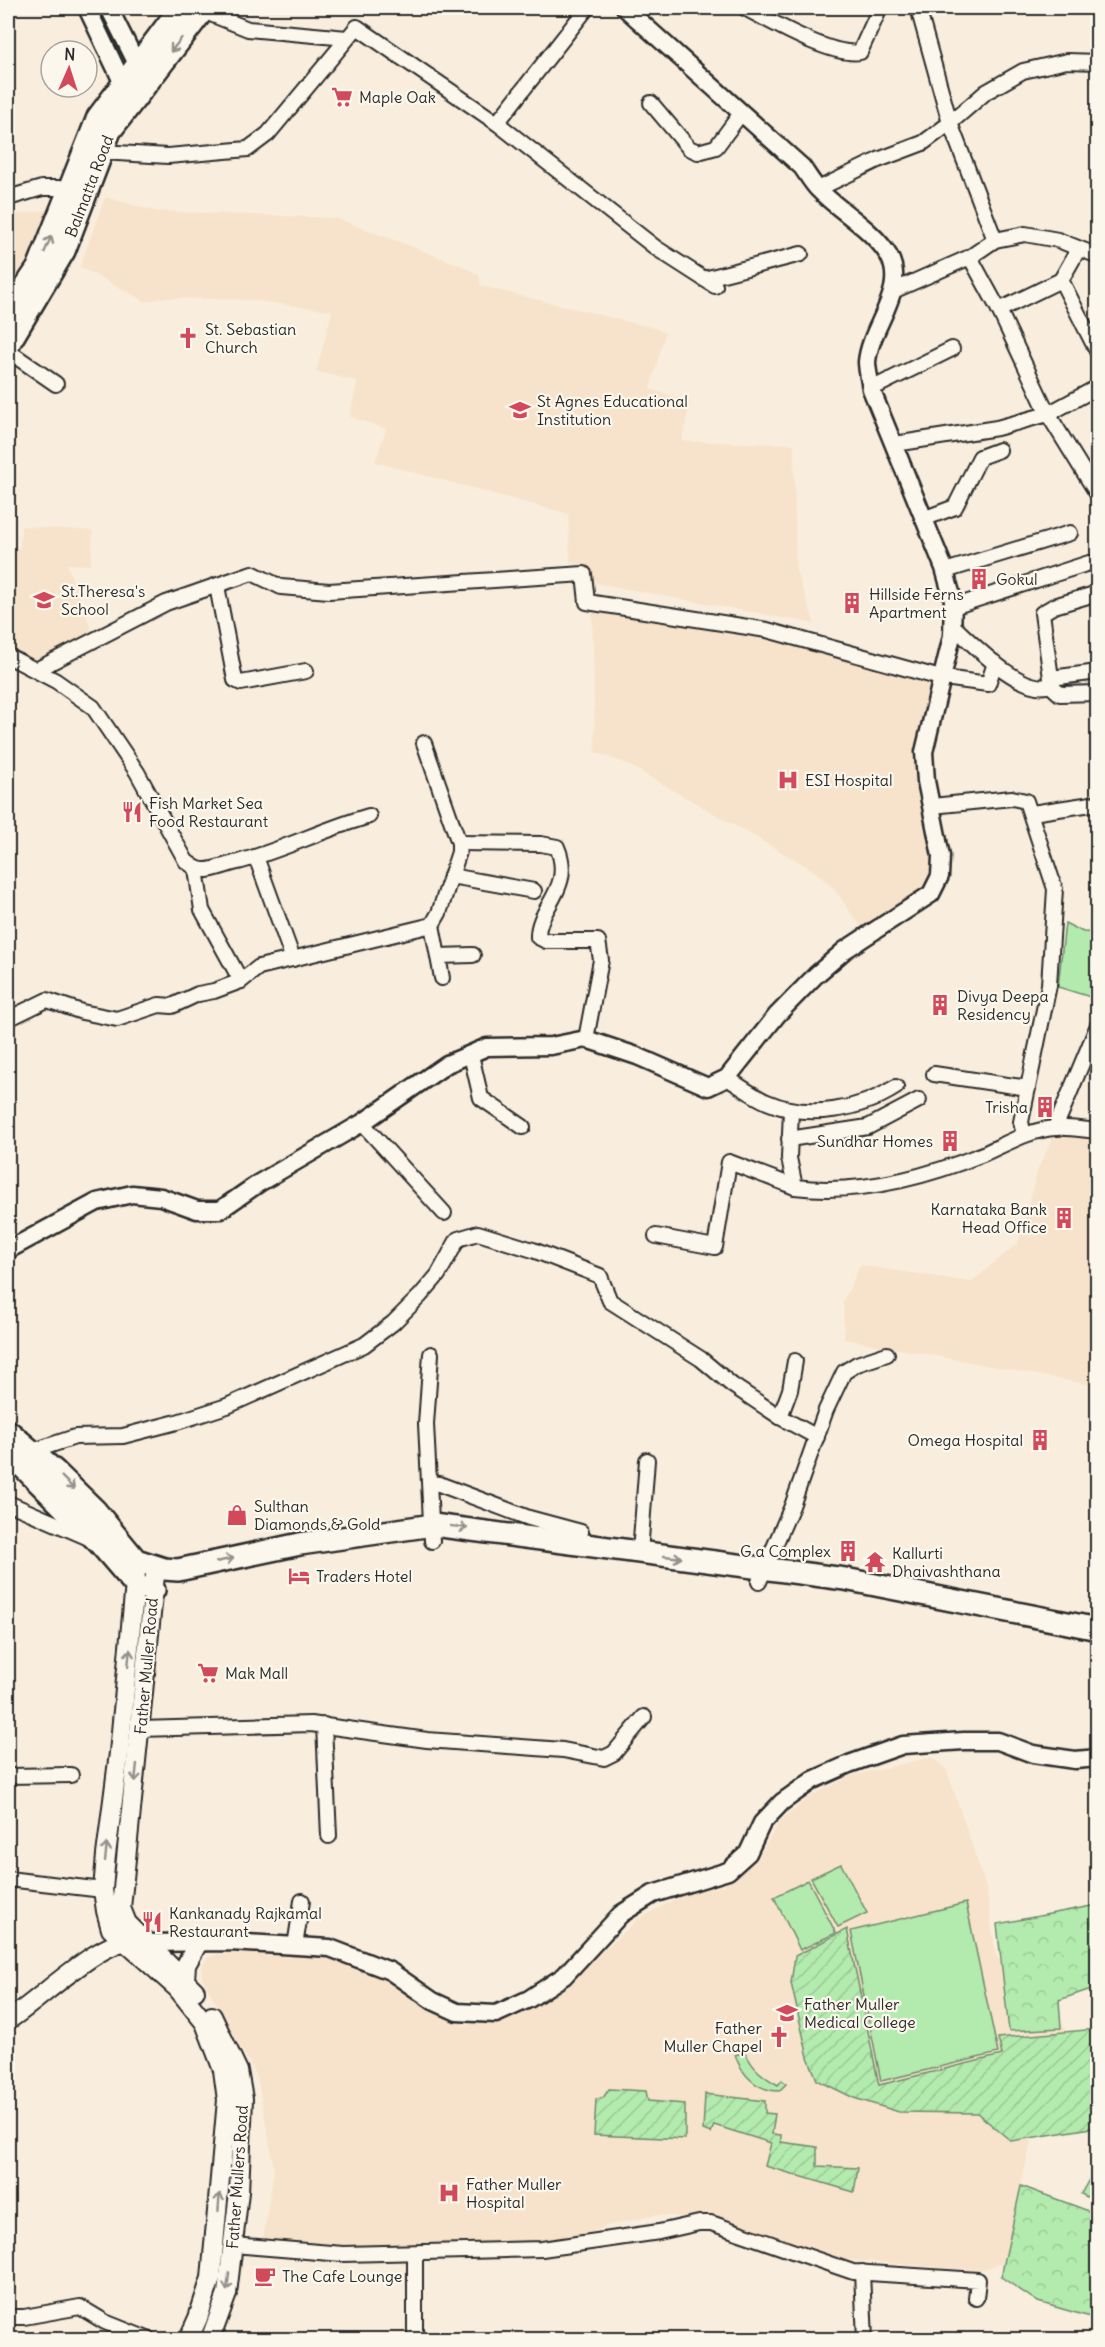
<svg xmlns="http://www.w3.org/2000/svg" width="1105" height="2347" font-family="Delius,sans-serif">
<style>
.built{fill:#f7e3cb}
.grass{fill:#b3eaad;stroke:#6f8a6c;stroke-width:1.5}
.park{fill:url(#park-crowns);stroke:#6f8a6c;stroke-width:1.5}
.garden{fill:url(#garden-furrows);stroke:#6f8a6c;stroke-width:1.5}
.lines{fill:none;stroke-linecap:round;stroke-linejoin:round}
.minor-casing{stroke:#2b2b2b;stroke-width:18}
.tertiary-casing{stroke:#2b2b2b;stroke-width:21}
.secondary-casing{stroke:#2b2b2b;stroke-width:22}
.primary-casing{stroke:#2b2b2b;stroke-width:26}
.minor{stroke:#fbf7ec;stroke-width:14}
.tertiary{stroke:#fbf7ec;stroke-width:16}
.secondary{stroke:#fbf7ec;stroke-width:18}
.primary{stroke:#fbf7ec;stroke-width:21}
.oneway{stroke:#93918c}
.labels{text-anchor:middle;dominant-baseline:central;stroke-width:4.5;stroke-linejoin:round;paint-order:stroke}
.poi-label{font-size:16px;fill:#2b2b2b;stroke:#fbf7ec;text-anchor:start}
.street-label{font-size:16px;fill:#2b2b2b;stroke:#fbf7ec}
</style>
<defs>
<pattern id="park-crowns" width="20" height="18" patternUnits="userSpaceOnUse" patternTransform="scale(1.5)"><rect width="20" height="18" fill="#b3eaad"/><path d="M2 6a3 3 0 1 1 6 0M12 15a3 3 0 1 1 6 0" fill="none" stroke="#9ac995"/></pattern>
<pattern id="garden-furrows" width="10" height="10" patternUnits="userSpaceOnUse" patternTransform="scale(1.5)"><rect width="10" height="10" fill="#b3eaad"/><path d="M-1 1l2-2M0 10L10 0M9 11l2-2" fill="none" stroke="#9ac995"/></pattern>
</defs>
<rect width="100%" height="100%" fill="#f9eedd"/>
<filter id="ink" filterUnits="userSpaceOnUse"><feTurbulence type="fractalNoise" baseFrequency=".0167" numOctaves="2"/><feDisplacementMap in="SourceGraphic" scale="12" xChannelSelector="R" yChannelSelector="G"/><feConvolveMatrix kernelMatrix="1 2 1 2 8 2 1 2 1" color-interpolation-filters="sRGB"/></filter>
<g filter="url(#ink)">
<!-- built -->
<g class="built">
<polygon points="105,197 155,211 336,218 461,265 479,275 481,286 655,328 665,333 650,389 690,402 682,441 794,444 796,570 815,624 589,582 586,566 570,562 568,514 375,462 386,429 350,417 357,381 316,372 332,311 250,300 161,298 146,302 80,267"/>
<polygon points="47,210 23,279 8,301 8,216"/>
<polygon points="21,526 93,531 91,565 67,564 94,636 35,667 8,653 8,548 20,548"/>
<polygon points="592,608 748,631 934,685 924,727 935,854 934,877 913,898 862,929 834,889 813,870 625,763 595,752"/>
<polygon points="1055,1134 1097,1138 1097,1386 844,1339 843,1302 860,1265 971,1282 1018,1243 1038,1168"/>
<polygon points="932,1757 947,1770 986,1887 996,1956 1066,2029 1035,2125 1003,2263 983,2270 959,2269 826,2258 686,2217 656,2215 610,2225 569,2241 528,2245 261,2250 274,2170 269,2140 257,2077 202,1978 201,1968 207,1958 217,1954 290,1952 337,1958 387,1978 429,2007 466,2025 514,2018 553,1995 638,1919 685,1894 722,1886 757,1860 779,1822 809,1797 850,1776"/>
</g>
<!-- grass -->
<g class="grass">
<polygon points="1065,923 1083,932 1097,933 1097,999 1058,987"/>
<polygon points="841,1864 867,1913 838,1927 811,1878"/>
<polygon points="808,1880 836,1933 800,1950 774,1897"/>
<polygon points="966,1903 998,2053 881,2081 851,1931"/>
<path d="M745,2052c8,17 17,24 33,33l4,-5 4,4 -7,7c-22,0 -37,-16 -44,-36z"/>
<polygon points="1097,2165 1097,2202 1081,2194"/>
</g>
<!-- park -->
<g class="park">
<polygon points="1097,1905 1097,1987 1059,2000 1061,2028 1009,2031 997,1924"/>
<polygon points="1021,2186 1097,2214 1097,2319 1038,2302 1001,2277"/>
</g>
<!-- garden -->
<g class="garden">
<polygon points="847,1929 879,2085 1002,2055 998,2038 1097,2029 1097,2127 1011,2141 977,2113 899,2112 854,2098 817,2080 808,2057 791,1983 795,1956"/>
<polygon points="609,2089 646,2091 648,2101 685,2104 685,2139 594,2135 596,2099 603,2098"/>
<polygon points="705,2094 765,2101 765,2113 775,2114 772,2134 781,2135 781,2142 817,2147 817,2166 858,2168 854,2192 765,2166 771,2143 714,2125 711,2133 703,2130"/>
</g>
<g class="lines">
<defs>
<g id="minor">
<path d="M745,8c27,14 87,49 115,44l20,-44"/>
<polyline points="918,8 950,123 995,240"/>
<polyline points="203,11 248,29 347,38"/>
<polyline points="651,103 689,148 698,152 716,147 742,112"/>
<polyline points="497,123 587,8"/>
<polyline points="101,152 168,156 248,149 268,134 357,27 497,123 656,248 715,286"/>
<polyline points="818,189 878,160 923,143 950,123 986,92 1023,71 1067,61 1098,62"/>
<polyline points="8,198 42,188 71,188"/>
<polyline points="1078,250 1061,280 1098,353"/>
<polyline points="970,257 999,310 1048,414 1098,495"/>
<polyline points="704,279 801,254"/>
<polyline points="893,291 970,257 995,240 1025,234 1058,240 1098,256"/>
<polyline points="999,310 1061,280"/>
<polyline points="8,351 56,384"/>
<polyline points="871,389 952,349"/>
<polyline points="895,444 997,428 1048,414 1098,387"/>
<polyline points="923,519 955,507 980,457 999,450"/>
<polyline points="945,571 1070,533"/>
<polyline points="217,586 235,680 241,683 306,671"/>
<polyline points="953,607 1089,563"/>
<path d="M952,625c20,18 70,71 98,60l1,-7 -9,-65 12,-7 44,-13"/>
<path d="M8,656l48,25 37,26 44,65 49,89c7,5 12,10 21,9 10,-1 21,-6 31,-8 45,-12 86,-33 131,-46"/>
<polyline points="36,670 166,603 252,573 281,587 329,591 584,574 587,602 767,630 937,677 988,684 995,663"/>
<polyline points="1051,678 1098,672"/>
<polyline points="1050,685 1060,694 1098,693"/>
<polyline points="932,806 1012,798 1026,801 1055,889 1049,985 1021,1122 1024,1135"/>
<polyline points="1032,813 1098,803"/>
<path d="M459,843l82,1 16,3c18,42 -20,60 -19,90l8,4h52l3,19 -15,79"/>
<polyline points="256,857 293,959"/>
<polyline points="196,869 202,910 241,981"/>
<polyline points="451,876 534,891"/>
<polyline points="432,925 442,978"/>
<polyline points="438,956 473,955"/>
<polyline points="8,1019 47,1000 82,1012 117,1019 159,1005 172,1006 198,994 214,991 241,981 259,967 432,925 439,913 459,852 459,843 424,743"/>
<polyline points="471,1055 481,1098 523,1127"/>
<polyline points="934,1074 1028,1088"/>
<path d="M727,1078c13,8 26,18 40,24 41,18 93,8 129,-15"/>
<path d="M791,1110l-2,48 6,29c63,8 129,-9 188,-33 23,-10 48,-25 73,-26 14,-1 28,2 42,3"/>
<polyline points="362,1123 444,1213"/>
<polyline points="1055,1128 1098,1025"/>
<polyline points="789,1139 868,1127 919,1100"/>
<polyline points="656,1236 715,1247 729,1162 795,1187"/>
<polyline points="431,1354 426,1424 432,1541"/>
<polyline points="780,1417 790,1390 795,1361"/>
<polyline points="27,1453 75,1437 123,1436 177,1422 227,1406 364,1345 393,1323 420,1296 438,1275 458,1239 478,1233 533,1250 600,1276 610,1301 701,1359 732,1385 780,1417 817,1437"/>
<polyline points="430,1483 439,1484 529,1518 581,1532"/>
<polyline points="8,1503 89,1538"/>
<polyline points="640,1553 647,1460"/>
<polyline points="759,1582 792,1506 826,1410 844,1372 857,1364 887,1354"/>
<polyline points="324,1725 329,1836"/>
<polyline points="140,1729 311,1724 427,1740 563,1750 604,1758 614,1753 644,1717"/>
<polyline points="8,1776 71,1775"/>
<polyline points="8,1879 103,1890"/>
<polyline points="295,1946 302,1901"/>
<polyline points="233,2245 343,2254 542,2249 659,2232 699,2223 711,2223 853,2272 978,2280 976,2298"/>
<polyline points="862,2272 865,2340"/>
<polyline points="8,2317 24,2317 80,2307 105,2322 150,2340"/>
<polyline points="415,2340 415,2253"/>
</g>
<g id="tertiary">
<polyline points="87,8 127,92"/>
<polyline points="109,8 142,74"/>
<path d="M8,1250l89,-48 35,-8 29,3 36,13h23l39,-27 103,-60 85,-59 40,-17 64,-1 35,-7 51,17 71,31 19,-9 50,-63 39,-40 29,-25 86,-56 9,-18 1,-20 -15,-75 -2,-29 28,-116 1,-36 -9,-32 -73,-179c-1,-8 -4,-19 -4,-27 3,-36 41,-71 22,-106 -16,-27 -49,-44 -71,-67 -6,-6 -11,-15 -16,-22l-177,-159"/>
<polyline points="147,1943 230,1942 330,1948 390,1971 433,2001 457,2012 496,2014 529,1999 564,1976 621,1914 653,1894 728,1871 748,1853 762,1823 782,1802 813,1780 849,1764 903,1745 964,1741 998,1741 1033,1754 1075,1760 1098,1758"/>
</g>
<g id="secondary">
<polyline points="136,1573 119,1753 106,1855 103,1890 106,1911 111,1929 177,1988 205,2023 223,2070 227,2100 211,2278 198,2318 188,2340"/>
<polyline points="155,1575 121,1908 127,1923 195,1991"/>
<polyline points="185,1979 186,1965 198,1943"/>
<path d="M8,2020c30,-18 93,-82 125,-79"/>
<polyline points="210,2340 227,2294 239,2192 243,2099 238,2071 212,2016"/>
</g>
<g id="primary">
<polyline points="8,312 38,268 98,117 180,8"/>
<polyline points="8,345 64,251 110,131 205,8"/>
<polyline points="8,1431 56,1472 95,1510 136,1560 164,1569 178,1570 300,1544 433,1525 845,1579 1098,1629"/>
<polyline points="8,1452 99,1543 136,1586 154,1590"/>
</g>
</defs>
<!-- minor casing -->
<use href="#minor" class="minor-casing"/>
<!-- tertiary casing -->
<use href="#tertiary" class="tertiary-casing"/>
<!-- secondary casing -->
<use href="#secondary" class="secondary-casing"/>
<!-- primary casing -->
<use href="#primary" class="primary-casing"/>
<!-- minor -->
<use href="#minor" class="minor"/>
<!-- tertiary -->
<use href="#tertiary" class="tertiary"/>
<!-- secondary -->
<use href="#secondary" class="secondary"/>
<!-- primary -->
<use href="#primary" class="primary"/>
</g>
<!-- one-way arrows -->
<defs><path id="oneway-shaft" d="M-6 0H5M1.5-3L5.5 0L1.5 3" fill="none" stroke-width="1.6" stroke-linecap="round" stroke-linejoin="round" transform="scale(1.5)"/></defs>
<g class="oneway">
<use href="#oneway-shaft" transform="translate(176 45) rotate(128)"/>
<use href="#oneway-shaft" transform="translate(48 244) rotate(-67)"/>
<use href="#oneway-shaft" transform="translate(68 1483) rotate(45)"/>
<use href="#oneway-shaft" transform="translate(459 1527) rotate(7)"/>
<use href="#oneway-shaft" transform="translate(673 1557) rotate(6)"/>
<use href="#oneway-shaft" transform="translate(225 1560) rotate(-13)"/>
<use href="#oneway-shaft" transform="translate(129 1658) rotate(-84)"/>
<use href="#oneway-shaft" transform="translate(136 1773) rotate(96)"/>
<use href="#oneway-shaft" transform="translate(106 1852) rotate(-84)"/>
<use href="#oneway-shaft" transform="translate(219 2202) rotate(-86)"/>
<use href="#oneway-shaft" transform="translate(228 2282) rotate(98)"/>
</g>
</g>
<!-- icons -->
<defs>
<symbol id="supermarket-bare" viewBox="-9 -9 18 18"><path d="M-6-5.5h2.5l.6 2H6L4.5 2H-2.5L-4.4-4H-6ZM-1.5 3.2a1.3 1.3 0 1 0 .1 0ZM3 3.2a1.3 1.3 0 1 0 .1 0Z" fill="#d1495b" stroke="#fbf7ec" stroke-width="2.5" paint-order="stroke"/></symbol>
<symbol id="church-bare" viewBox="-9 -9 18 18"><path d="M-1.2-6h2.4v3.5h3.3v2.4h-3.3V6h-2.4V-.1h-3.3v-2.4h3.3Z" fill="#d1495b" stroke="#fbf7ec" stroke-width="2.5" paint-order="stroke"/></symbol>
<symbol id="school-bare" viewBox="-9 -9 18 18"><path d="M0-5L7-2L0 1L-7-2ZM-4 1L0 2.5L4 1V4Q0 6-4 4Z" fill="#d1495b" stroke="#fbf7ec" stroke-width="2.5" paint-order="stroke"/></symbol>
<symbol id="building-bare" viewBox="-9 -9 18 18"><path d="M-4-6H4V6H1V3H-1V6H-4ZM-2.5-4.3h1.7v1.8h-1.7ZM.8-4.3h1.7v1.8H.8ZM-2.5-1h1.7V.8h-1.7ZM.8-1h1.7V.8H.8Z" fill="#d1495b" stroke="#fbf7ec" stroke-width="2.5" paint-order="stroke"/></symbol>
<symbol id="hospital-bare" viewBox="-9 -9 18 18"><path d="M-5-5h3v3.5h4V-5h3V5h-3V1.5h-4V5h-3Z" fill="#d1495b" stroke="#fbf7ec" stroke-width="2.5" paint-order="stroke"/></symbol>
<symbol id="restaurant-bare" viewBox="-9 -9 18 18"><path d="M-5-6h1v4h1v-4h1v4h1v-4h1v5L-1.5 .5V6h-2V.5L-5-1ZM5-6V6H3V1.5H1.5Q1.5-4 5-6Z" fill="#d1495b" stroke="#fbf7ec" stroke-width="2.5" paint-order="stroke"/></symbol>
<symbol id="shop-bare" viewBox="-9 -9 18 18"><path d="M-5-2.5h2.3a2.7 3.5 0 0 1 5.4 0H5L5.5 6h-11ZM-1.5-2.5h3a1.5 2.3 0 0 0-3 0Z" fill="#d1495b" stroke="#fbf7ec" stroke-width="2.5" paint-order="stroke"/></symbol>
<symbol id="temple-bare" viewBox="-9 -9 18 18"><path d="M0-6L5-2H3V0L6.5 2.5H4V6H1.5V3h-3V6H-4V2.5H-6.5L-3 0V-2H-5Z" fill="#d1495b" stroke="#fbf7ec" stroke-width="2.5" paint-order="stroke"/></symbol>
<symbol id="hotel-bare" viewBox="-9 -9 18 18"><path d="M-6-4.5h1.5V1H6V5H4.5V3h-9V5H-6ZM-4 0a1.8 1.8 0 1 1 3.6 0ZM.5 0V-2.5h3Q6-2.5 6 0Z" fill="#d1495b" stroke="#fbf7ec" stroke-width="2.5" paint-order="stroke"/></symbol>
<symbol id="university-bare" viewBox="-9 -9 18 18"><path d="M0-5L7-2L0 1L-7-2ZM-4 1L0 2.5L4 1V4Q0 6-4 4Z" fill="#d1495b" stroke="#fbf7ec" stroke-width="2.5" paint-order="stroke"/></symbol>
<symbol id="cafe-bare" viewBox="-9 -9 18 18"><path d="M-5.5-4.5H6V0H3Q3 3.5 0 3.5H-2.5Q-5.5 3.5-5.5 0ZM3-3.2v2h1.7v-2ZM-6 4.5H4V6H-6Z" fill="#d1495b" stroke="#fbf7ec" stroke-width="2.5" paint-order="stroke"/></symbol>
</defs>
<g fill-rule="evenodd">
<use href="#supermarket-bare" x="327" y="82" width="30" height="30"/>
<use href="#church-bare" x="173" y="323" width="30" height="30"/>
<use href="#school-bare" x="505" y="395" width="30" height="30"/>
<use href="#building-bare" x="964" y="564" width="30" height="30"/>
<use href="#school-bare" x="29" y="585" width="30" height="30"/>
<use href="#building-bare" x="837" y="588" width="30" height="30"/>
<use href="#hospital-bare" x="773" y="765" width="30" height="30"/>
<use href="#restaurant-bare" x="117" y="797" width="30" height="30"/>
<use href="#building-bare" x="925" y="990" width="30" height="30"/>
<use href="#building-bare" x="1030" y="1092" width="30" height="30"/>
<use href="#building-bare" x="935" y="1126" width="30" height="30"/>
<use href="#building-bare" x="1049" y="1203" width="30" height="30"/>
<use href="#building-bare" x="1025" y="1425" width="30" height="30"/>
<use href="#shop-bare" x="222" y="1500" width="30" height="30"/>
<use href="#building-bare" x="833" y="1536" width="30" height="30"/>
<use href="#temple-bare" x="860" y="1547" width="30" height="30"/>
<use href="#hotel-bare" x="284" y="1561" width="30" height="30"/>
<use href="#supermarket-bare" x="193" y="1658" width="30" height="30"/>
<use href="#restaurant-bare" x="137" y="1907" width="30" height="30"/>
<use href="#university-bare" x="772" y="1998" width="30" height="30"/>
<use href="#church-bare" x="764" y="2022" width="30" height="30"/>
<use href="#hospital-bare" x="434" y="2178" width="30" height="30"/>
<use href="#cafe-bare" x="250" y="2261" width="30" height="30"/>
</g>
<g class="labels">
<!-- poi labels -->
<g class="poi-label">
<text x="359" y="97">Maple Oak</text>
<text x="205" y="329">St. Sebastian<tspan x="205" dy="18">Church</tspan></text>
<text x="537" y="401">St Agnes Educational<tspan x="537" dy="18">Institution</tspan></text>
<text x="996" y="579">Gokul</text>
<text x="61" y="591">St.Theresa's<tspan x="61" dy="18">School</tspan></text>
<text x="869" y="594">Hillside Ferns<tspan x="869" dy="18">Apartment</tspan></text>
<text x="805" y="780">ESI Hospital</text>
<text x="149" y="803">Fish Market Sea<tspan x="149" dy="18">Food Restaurant</tspan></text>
<text x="957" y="996">Divya Deepa<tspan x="957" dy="18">Residency</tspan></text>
<text x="1028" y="1107" text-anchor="end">Trisha</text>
<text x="933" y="1141" text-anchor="end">Sundhar Homes</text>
<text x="1047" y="1209" text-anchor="end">Karnataka Bank<tspan x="1047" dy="18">Head Office</tspan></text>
<text x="1023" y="1440" text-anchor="end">Omega Hospital</text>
<text x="254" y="1506">Sulthan<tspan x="254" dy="18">Diamonds &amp; Gold</tspan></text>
<text x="831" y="1551" text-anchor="end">G a Complex</text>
<text x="892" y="1553">Kallurti<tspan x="892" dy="18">Dhaivashthana</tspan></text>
<text x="316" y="1576">Traders Hotel</text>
<text x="225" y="1673">Mak Mall</text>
<text x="169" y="1913">Kankanady Rajkamal<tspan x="169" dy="18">Restaurant</tspan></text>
<text x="804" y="2004">Father Muller<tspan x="804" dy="18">Medical College</tspan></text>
<text x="762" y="2028" text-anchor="end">Father<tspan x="762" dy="18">Muller Chapel</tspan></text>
<text x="466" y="2184">Father Muller<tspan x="466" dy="18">Hospital</tspan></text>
<text x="282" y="2276">The Cafe Lounge</text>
</g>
<!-- street labels -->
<g class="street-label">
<text transform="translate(89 186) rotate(-69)">Balmatta Road</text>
<text transform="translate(146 1666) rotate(-85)">Father Muller Road</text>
<text transform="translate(237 2177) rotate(-86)">Father Mullers Road</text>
</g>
</g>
<!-- margin -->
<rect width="1105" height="2347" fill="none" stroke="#fbf7ec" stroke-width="30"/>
<rect x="15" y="15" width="1075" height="2317" fill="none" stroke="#2b2b2b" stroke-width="2" filter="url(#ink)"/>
<!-- north arrow -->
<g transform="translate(69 69) rotate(3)"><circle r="28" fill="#fbf7ec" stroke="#a8a59f" stroke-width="1.5"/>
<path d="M0-4.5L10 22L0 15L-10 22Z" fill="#d1495b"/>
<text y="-9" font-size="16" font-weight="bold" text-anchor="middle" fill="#2b2b2b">N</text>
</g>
</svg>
